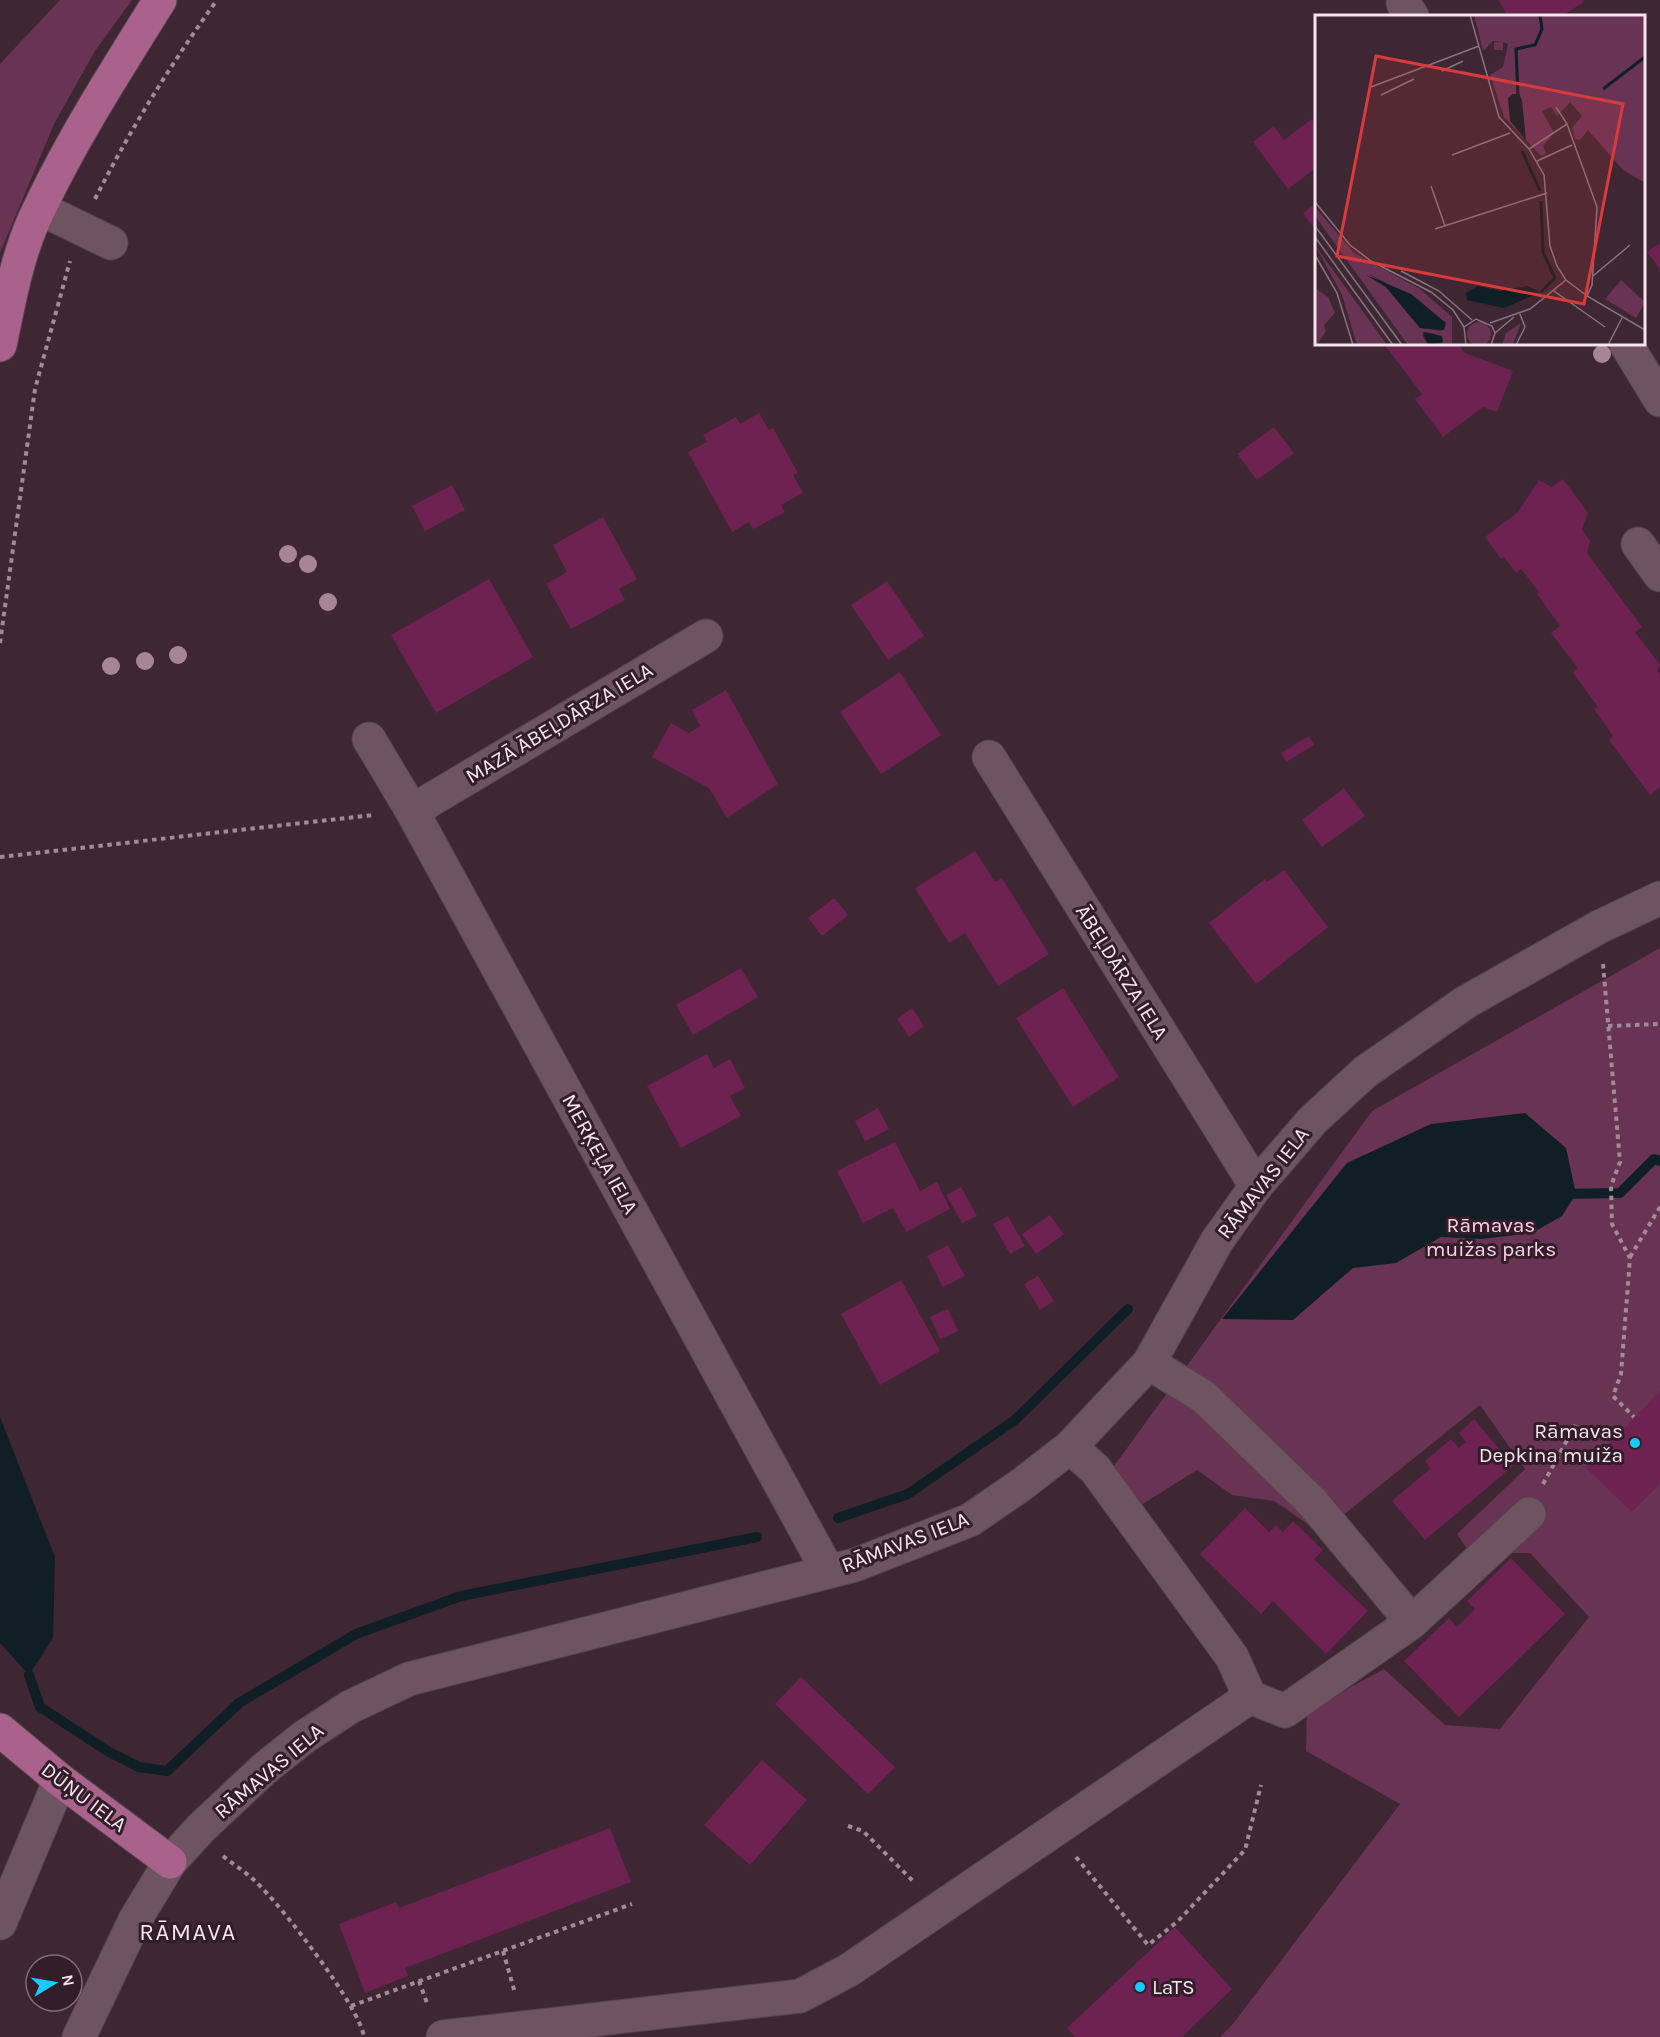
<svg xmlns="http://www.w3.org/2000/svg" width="1660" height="2037" font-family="Karla,sans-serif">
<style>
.green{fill:#693353}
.water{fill:#0f1f25}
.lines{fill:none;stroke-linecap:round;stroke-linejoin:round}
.stream{stroke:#0f1f25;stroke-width:10}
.building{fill:#6e2252}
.minor-casing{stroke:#56434e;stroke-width:35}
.major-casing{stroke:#56434e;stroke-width:35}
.path{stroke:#9f8c96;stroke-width:4;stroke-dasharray:4.5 4.5;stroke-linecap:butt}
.minor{stroke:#6e5461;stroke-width:33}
.major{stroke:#a9628b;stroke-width:33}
.tree{fill:#a88497}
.poi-dot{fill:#17cafb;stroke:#331d29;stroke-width:2}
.labels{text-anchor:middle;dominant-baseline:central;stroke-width:6;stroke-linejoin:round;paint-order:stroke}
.street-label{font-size:21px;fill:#f5e6ee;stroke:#331d29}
.park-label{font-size:21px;fill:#fed0e8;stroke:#331d29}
.poi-label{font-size:21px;fill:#f5e6ee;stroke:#331d29;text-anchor:end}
.quarter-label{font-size:24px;letter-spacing:1.5px;fill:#f5e6ee;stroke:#331d29}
.inset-river{fill:none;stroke:#0f1f25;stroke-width:3}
.inset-road{fill:none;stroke:#87737e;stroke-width:1.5}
.view{fill:#d93b3c;fill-opacity:0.15;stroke:#d93b3c;stroke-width:3}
.inset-edge{fill:none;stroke:#f5e6ee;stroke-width:3}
</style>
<rect width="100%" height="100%" fill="#3e2633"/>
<!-- green -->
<g class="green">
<polygon points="60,0 132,0 95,51 54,124 0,253 0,64"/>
<polygon points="1660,948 1660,2037 1220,2037 1232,2025 1400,1804 1306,1751 1307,1711 1384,1669 1445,1725 1500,1729 1589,1617 1530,1553 1506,1553 1483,1573 1457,1534 1525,1469 1480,1405 1321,1533 1274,1501 1232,1495 1197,1470 1141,1505 1114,1466 1372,1111"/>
</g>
<!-- water -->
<g class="water">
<polygon points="1525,1113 1566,1148 1576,1194 1562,1216 1532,1233 1481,1239 1441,1237 1396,1263 1353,1268 1293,1320 1222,1319 1347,1163 1431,1124"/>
<polygon points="0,1417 55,1557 53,1638 29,1675 0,1643"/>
</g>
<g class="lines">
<!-- stream -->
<g class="stream">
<polyline points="1562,1194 1620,1193 1654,1159 1660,1161"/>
<polyline points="838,1518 908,1494 1015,1420 1128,1309"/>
<polyline points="29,1675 40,1707 109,1752 139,1767 167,1771 239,1703 356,1634 461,1596 757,1537"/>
</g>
</g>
<!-- building -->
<g class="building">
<polygon points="1498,0 1583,0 1584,2 1562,16 1508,16"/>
<polygon points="1312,119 1316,125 1316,168 1288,189 1253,142 1274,126 1284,140"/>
<polygon points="1316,203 1316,231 1303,213"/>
<polygon points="1660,243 1660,269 1647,252"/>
<polygon points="1384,344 1458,344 1465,353 1513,371 1497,412 1483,407 1443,437 1415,399 1422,394"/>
<polygon points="759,413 769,430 773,428 798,473 793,475 803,493 781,505 785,512 753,529 749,522 732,532 688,452 707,442 703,435 736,417 740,424"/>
<polygon points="1274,427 1294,453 1257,480 1237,454"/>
<polygon points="1563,479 1588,513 1582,529 1590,541 1587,553 1642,627 1635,632 1660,665 1657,671 1660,675 1660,787 1650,795 1609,740 1613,736 1594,709 1598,707 1573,673 1578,668 1551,633 1560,626 1537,594 1539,592 1521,569 1516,573 1504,557 1501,559 1485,537 1518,512 1539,480 1552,487"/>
<polygon points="452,485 465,510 425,531 412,506"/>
<polygon points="603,517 637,579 619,589 625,600 571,629 546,584 567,572 553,545"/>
<polygon points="489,579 533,657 436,713 391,635"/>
<polygon points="887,581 924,636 888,660 851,605"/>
<polygon points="900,672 941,735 881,774 840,712"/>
<polygon points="726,690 778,784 727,818 709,788 652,757 671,723 689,733 700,726 692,710"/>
<polygon points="1309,736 1314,745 1286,762 1281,753"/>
<polygon points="1344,788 1365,816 1322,847 1302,820"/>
<polygon points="975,851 995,882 1002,878 1049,954 998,986 965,933 949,943 915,888"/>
<polygon points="1284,870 1328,927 1256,984 1209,923 1265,879 1267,882"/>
<polygon points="834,898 848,915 822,936 808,918"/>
<polygon points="741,968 758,997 693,1035 676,1005"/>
<polygon points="1063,988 1119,1077 1073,1107 1016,1018"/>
<polygon points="912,1008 924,1026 909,1037 897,1019"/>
<polygon points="707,1054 714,1068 730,1059 745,1088 730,1096 741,1116 681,1148 647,1086"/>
<polygon points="878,1108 889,1129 865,1141 855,1121"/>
<polygon points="895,1142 920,1191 937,1182 950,1209 906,1232 893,1208 863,1223 837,1171"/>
<polygon points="961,1187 977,1216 962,1223 946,1195"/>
<polygon points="1050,1215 1064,1234 1036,1254 1022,1234"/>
<polygon points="1008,1216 1025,1246 1010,1254 993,1224"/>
<polygon points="948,1245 965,1276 943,1287 927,1256"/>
<polygon points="1038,1276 1054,1301 1040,1310 1024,1284"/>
<polygon points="901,1280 940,1351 880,1385 841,1314"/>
<polygon points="948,1309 958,1331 940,1339 930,1317"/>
<polygon points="1660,1391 1660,1484 1632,1512 1586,1468"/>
<polygon points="1474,1419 1513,1466 1425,1540 1392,1501 1430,1469 1425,1461 1451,1439 1459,1448 1466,1442 1459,1433"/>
<polygon points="1245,1508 1269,1532 1276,1525 1283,1532 1293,1521 1323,1550 1314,1559 1368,1611 1326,1654 1273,1601 1261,1614 1200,1554"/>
<polygon points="1511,1558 1565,1614 1459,1717 1404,1661 1449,1618 1457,1627 1475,1609 1467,1601"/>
<polygon points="801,1677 895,1767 868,1794 775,1704"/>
<polygon points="762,1760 807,1800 750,1865 704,1825"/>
<polygon points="610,1828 631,1882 405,1968 408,1976 365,1993 339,1924 396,1902 399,1908"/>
<polygon points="1175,1927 1232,1989 1182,2037 1075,2037 1067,2028"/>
</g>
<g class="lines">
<defs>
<g id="minor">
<polyline points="1403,3 1412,16"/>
<polyline points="41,209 111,243"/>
<polyline points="1626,344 1660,400"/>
<polyline points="1638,544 1660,575"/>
<polyline points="369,739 412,811 828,1571"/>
<polyline points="989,757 1256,1186"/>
<polyline points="412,811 706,636"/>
<polyline points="1070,1447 1095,1469 1232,1657 1250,1697"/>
<polyline points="1412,1622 1529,1514"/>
<polyline points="0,1923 60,1780"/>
<polyline points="79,2037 135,1920 170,1862 201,1828 264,1769 304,1737 350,1707 409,1679 855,1565 970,1520 1021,1485 1070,1447 1149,1363 1217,1241 1256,1186 1312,1121 1365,1072 1466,1002 1599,927 1660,898"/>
<polyline points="443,2037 800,1996 849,1970 1250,1697 1285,1711 1412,1622 1312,1502 1204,1397 1149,1363"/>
</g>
<g id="major">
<path d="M0,345c9,-42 16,-84 33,-123 35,-77 82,-150 127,-222"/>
<polyline points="0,1730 60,1780 170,1862"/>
</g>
</defs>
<!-- minor casing -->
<use href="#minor" class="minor-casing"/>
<!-- major casing -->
<use href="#major" class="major-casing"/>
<!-- path -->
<g class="path">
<path d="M95,199c36,-71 76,-135 122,-199"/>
<polyline points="0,643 35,389 70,261"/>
<polyline points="0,857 373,815"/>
<polyline points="1603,964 1620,1162 1611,1186 1612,1224 1630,1258 1621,1374 1613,1396 1634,1417"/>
<polyline points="1608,1026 1660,1024"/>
<polyline points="1630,1257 1660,1207"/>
<polyline points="1543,1484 1576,1424"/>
<polyline points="848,1826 863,1831 915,1883"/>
<path d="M223,1856c11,9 23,16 33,26 25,23 104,125 108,155"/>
<polyline points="1076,1857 1148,1945 1177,1922 1245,1850 1261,1785"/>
<polyline points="503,1951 515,1993"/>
<polyline points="419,1981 428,2006"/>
<polyline points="351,2006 632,1904"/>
</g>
<!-- minor -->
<use href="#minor" class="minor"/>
<!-- major -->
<use href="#major" class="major"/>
</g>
<!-- trees -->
<g class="tree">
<circle cx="1602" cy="354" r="9"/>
<circle cx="288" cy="554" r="9"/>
<circle cx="308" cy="564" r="9"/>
<circle cx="328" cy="602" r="9"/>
<circle cx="178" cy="655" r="9"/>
<circle cx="145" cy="661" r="9"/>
<circle cx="111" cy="666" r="9"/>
</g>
<!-- markers -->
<g class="poi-dot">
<circle cx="1635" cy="1443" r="6"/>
<circle cx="1140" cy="1987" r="6"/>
</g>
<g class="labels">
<!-- street labels -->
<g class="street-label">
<text transform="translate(559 723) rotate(-31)">MAZĀ ĀBEĻDĀRZA IELA</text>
<text transform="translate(1122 972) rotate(58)">ĀBEĻDĀRZA IELA</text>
<text transform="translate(600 1154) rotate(61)">MERĶEĻA IELA</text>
<text transform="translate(1263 1183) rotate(-52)">RĀMAVAS IELA</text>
<text transform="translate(905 1542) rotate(-21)">RĀMAVAS IELA</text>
<text transform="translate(269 1771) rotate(-40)">RĀMAVAS IELA</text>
<text transform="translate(84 1797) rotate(37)">DŪŅU IELA</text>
</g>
<!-- park labels -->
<g class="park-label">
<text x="1491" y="1225">Rāmavas<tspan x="1491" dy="24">muižas parks</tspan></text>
</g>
<!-- poi labels -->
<g class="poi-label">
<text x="1623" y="1431">Rāmavas<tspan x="1623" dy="24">Depkina muiža</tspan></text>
<text x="1152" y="1987" text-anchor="start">LaTS</text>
</g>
<!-- quarter labels -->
<g class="quarter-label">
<text x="188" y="1932">RĀMAVA</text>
</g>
</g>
<!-- overview -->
<g transform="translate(1315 15)">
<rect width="330" height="330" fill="#3e2633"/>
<path d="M159,0h171v168l-22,-13 -35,-40 -8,10 -5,-1 -3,-11 10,-12 -12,-14 -13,14 -6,-9 -9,4 12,22 -11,13 3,8 -5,2 -37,-39 -14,-42 13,-8 5,-23 -5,-2v8h-9v-8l8,-1h-9l-10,10zM0,192l39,46 66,36 32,28v27l-12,1 3,-3 -8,-8 -10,-2 -3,3 6,10h-20l-93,-129zM54,259l49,26 25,22 -1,9 -22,-3 -34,-41zM0,230l28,39 44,61h-30l-15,-50zM306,265l24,22 -9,16 -31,-19zM0,273l13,9 7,16 -11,12 2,6 -9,14zM152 319a12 12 0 1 1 24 0a12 12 0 1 1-24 0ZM206,308l-8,22h-11l4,-12z" fill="#693353" fill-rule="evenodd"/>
<path d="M198,79h6l3,6 4,40 -16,-19 -2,-23zM51,260l45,19 35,29 -2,7 -24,-2 -34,-41zM163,271l22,5 27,-5 14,6 -37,16 -37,-8 -1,-7zM108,317l19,4 1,6 -15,3z" fill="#0f1f25"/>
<path class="inset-river" d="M288,74l42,-32M203,81l-2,-47 19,-4 7,-16 -2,-14M207,136l18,40M226,277l14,-14 -12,-26 -2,-51"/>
<path class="inset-road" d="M155,0l29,102 30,32 15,26 6,71 7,20 9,14 21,16 58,34M127,56l21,-10M56,72l108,-41M66,80l33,-16M241,92l11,17M214,134l38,-25 30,83 -5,78 -5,11M137,140l58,-22M222,146l35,-16M116,171l14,40M0,187l35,43 21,16 60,31 22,18 11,17M0,211l87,119M120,214l112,-36M0,222l78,108M0,240l22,38 16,52M86,256l38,20 33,29M278,261l37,-31M239,276l51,36M175,308l40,-14 36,-29M180,318l19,-16M151,330l-2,-18 12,-8 16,7 3,7 -4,12M201,330l9,-18 -5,-13M293,330l14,-27"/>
<path class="view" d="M61,41l247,48 -39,200 -247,-48z"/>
<rect width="330" height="330" class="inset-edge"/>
</g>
<!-- north arrow -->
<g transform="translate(54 1983) rotate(79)"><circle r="28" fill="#331d29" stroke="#816d78" stroke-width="1.5"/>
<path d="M0-4.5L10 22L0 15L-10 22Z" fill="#17cafb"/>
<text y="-9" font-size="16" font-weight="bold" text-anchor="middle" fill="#f5e6ee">N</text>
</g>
</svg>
